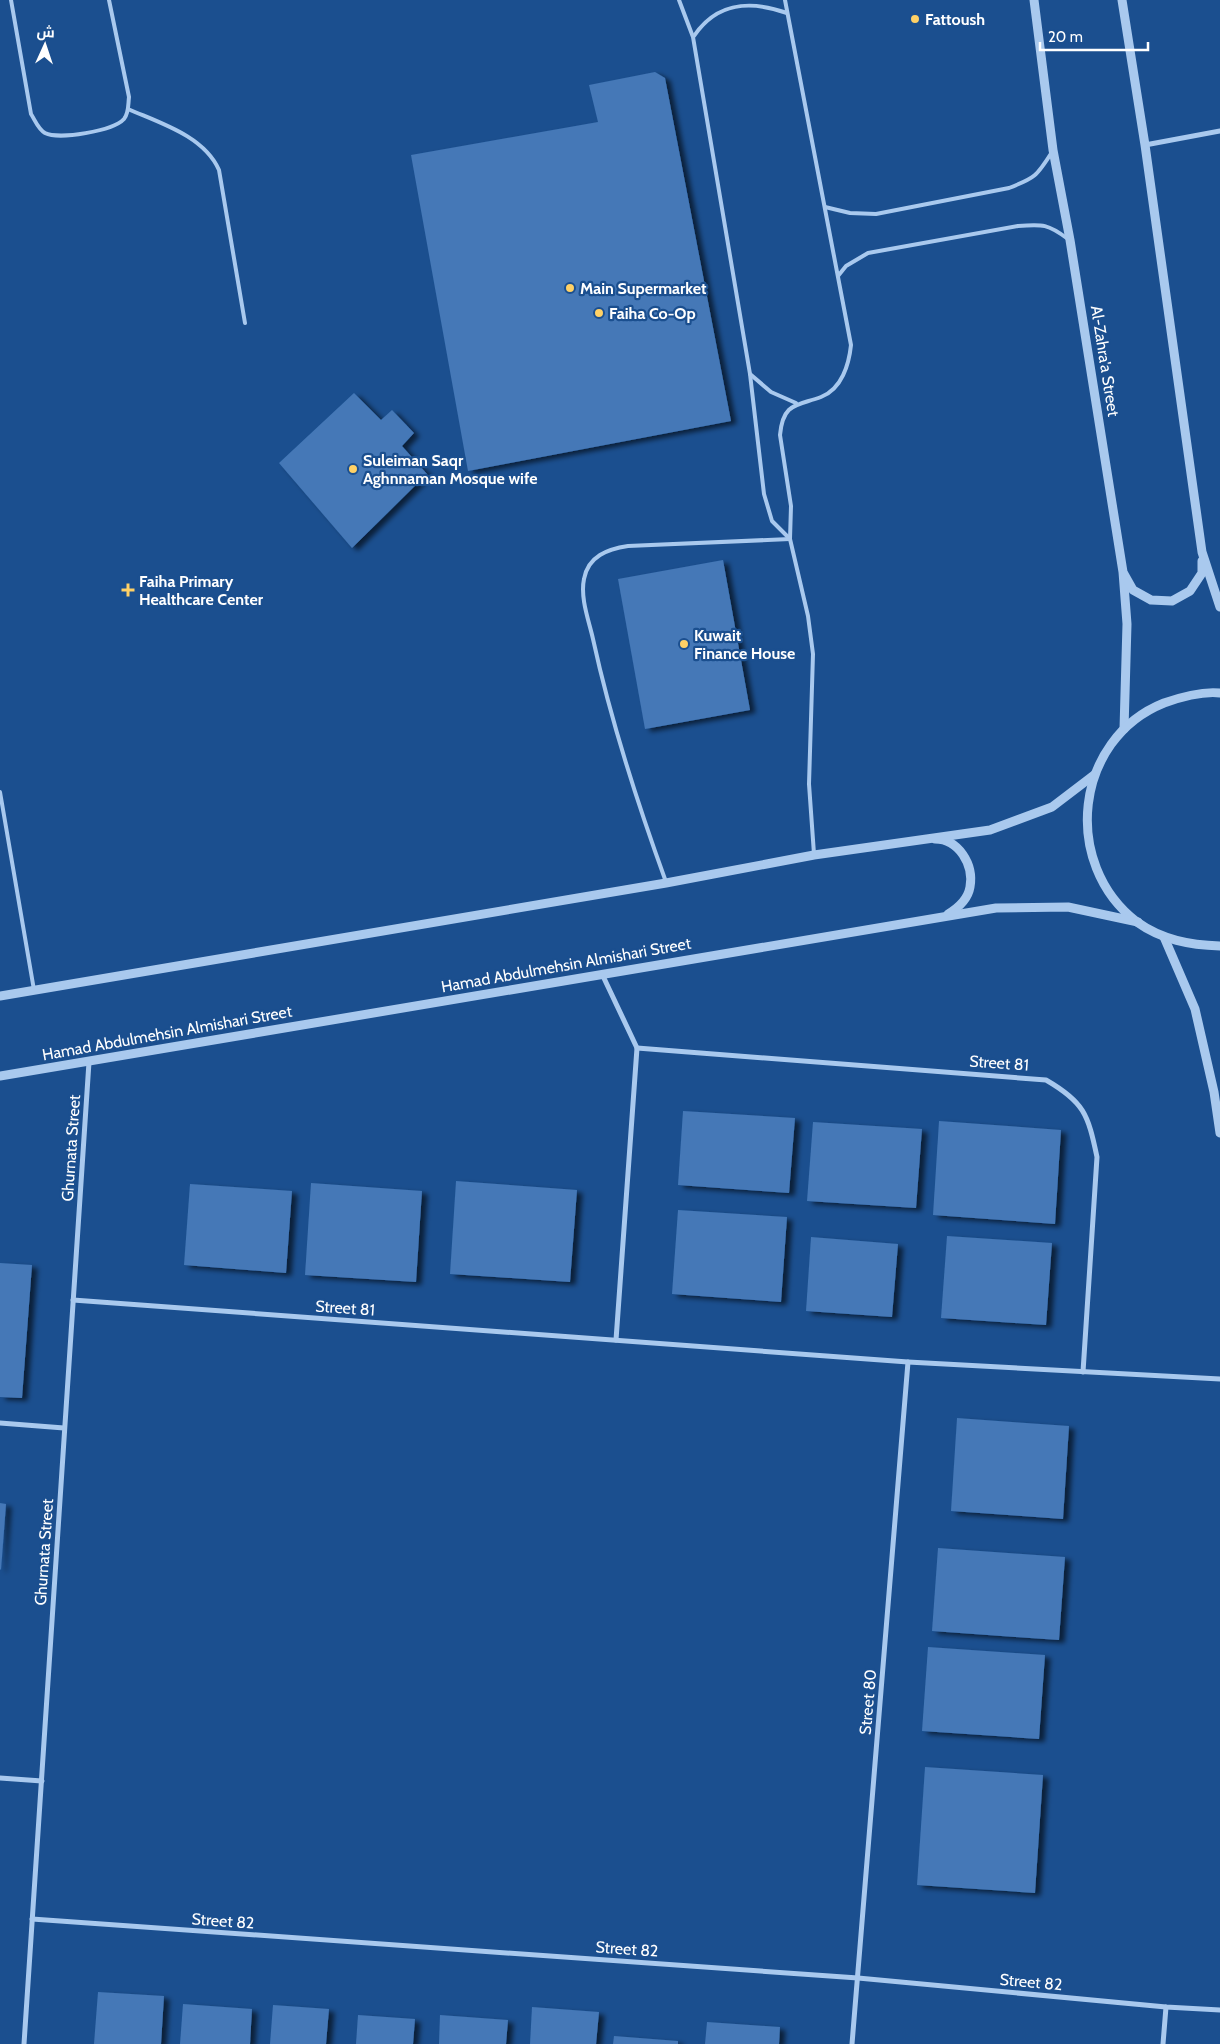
<svg xmlns="http://www.w3.org/2000/svg" width="1220" height="2044" font-family="Cabin,Cairo,sans-serif">
<style>
.building{fill:#4478b7;filter:url(#shadow)}
.lines{fill:none;stroke-linecap:round;stroke-linejoin:round}
.service{stroke:#a9c9ee;stroke-width:4}
.minor{stroke:#a9c9ee;stroke-width:5}
.tertiary{stroke:#a9c9ee;stroke-width:9}
.poi-dot{fill:#ffd166;stroke:#1b4f8f;stroke-width:2}
.labels{text-anchor:middle;dominant-baseline:central;stroke-width:4.5;stroke-linejoin:round;paint-order:stroke}
.poi-label{font-size:16px;font-weight:bold;fill:#fff;stroke:#1b4f8f;text-anchor:start}
.street-label{font-size:16px;fill:#fff;stroke:#1b4f8f}
</style>
<defs>
<filter id="shadow"><feDropShadow dx="5.5" dy="3" stdDeviation="2.5" flood-color="#0009"/></filter>
</defs>
<rect width="100%" height="100%" fill="#1b4f8f"/>
<!-- building -->
<g class="building">
<polygon points="655,72 665,78 731,421 468,471 411,155 598,122 589,85"/>
<polygon points="354,393 381,420 392,410 414,433 402,446 427,474 352,548 279,463"/>
<polygon points="723,560 750,710 645,729 618,579"/>
<polygon points="683,1111 795,1118 789,1193 678,1185"/>
<polygon points="939,1121 1061,1130 1055,1224 933,1215"/>
<polygon points="813,1122 922,1129 916,1208 807,1201"/>
<polygon points="456,1181 577,1190 570,1282 450,1274"/>
<polygon points="311,1183 422,1191 416,1282 305,1275"/>
<polygon points="190,1184 292,1191 286,1273 184,1265"/>
<polygon points="678,1210 787,1217 781,1302 672,1294"/>
<polygon points="947,1236 1052,1243 1046,1325 941,1318"/>
<polygon points="811,1237 898,1244 892,1317 806,1311"/>
<polygon points="0,1263 32,1265 22,1398 0,1397"/>
<polygon points="957,1418 1069,1426 1063,1519 951,1511"/>
<polygon points="0,1503 6,1504 1,1570 0,1569"/>
<polygon points="938,1548 1065,1557 1059,1640 932,1631"/>
<polygon points="928,1647 1045,1655 1039,1739 922,1731"/>
<polygon points="925,1767 1043,1775 1035,1893 917,1885"/>
<polygon points="98,1992 164,1996 161,2044 94,2044"/>
<polygon points="183,2004 252,2009 250,2044 180,2044"/>
<polygon points="273,2005 329,2009 326,2044 270,2044"/>
<polygon points="532,2007 599,2012 596,2044 530,2044"/>
<polygon points="358,2015 415,2019 413,2044 356,2044"/>
<polygon points="440,2015 508,2020 506,2044 439,2044"/>
<polygon points="707,2022 780,2027 779,2044 705,2044"/>
<polygon points="614,2036 678,2041 678,2044 613,2044"/>
</g>
<g class="lines">
<!-- service -->
<g class="service">
<path d="M11,0l20,114c4,6 7,15 14,19 14,7 68,-2 79,-14 5,-6 4,-14 5,-22l-20,-97"/>
<polyline points="679,0 693,37 750,374 764,494 772,521 790,539"/>
<path d="M785,0l66,345c-2,19 -9,44 -30,52 -24,9 -38,5 -41,38l11,71 -1,33 18,77 5,38 -4,130 5,70"/>
<path d="M694,36c23,-34 56,-36 93,-23"/>
<path d="M128,109c32,14 76,27 91,61l26,153"/>
<path d="M825,207l25,6 26,1 133,-26c26,-10 28,-12 43,-36"/>
<path d="M838,276l8,-10 22,-13 150,-27c25,-2 30,-2 50,13"/>
<polyline points="750,374 771,392 796,403"/>
<polyline points="0,792 34,990"/>
<path d="M666,882c-29,-80 -55,-160 -73,-243 -4,-18 -13,-41 -9,-60 4,-23 24,-30 44,-33l162,-7"/>
</g>
<!-- minor -->
<g class="minor">
<polyline points="1145,145 1220,131"/>
<polyline points="602,974 637,1048 616,1340"/>
<path d="M637,1048l409,32c38,22 42,34 51,77l-14,215"/>
<polyline points="73,1300 908,1362 1220,1379"/>
<polyline points="0,1423 64,1428"/>
<polyline points="0,1778 42,1781"/>
<polyline points="32,1919 858,1978 1166,2007 1220,2010"/>
<polyline points="24,2044 89,1062"/>
<polyline points="852,2044 908,1362"/>
<polyline points="1163,2044 1166,2007"/>
</g>
<!-- tertiary -->
<g class="tertiary">
<polyline points="1034,0 1053,150 1070,240 1123,572 1127,624 1124,729"/>
<polyline points="1122,0 1145,145 1202,552 1220,607"/>
<polyline points="1124,574 1133,590 1151,600 1172,601 1190,591 1202,573 1202,561"/>
<path d="M1220,693c-18,-2 -39,4 -56,10 -90,36 -103,161 -27,219 25,18 53,23 83,24"/>
<path d="M935,839c24,0 39,26 35,48 -2,12 -12,21 -22,27"/>
<polyline points="1164,937 1195,1009 1214,1092 1220,1133"/>
<polyline points="0,996 666,883 814,855 990,830 1052,807 1094,775"/>
<polyline points="0,1076 996,908 1068,907 1138,922"/>
</g>
</g>
<!-- markers -->
<g class="poi-dot">
<circle cx="915" cy="19" r="5"/>
<circle cx="570" cy="288" r="5"/>
<circle cx="599" cy="313" r="5"/>
<circle cx="353" cy="469" r="5"/>
<path d="M125.5 582.5h5v5h5v5h-5v5h-5v-5h-5v-5h5z"/>
<circle cx="684" cy="644" r="5"/>
</g>
<g class="labels">
<!-- poi labels -->
<g class="poi-label">
<text x="925" y="19">Fattoush</text>
<text x="580" y="288">Main Supermarket</text>
<text x="609" y="313">Faiha Co-Op</text>
<text x="363" y="460">Suleiman Saqr<tspan x="363" dy="18">Aghnnaman Mosque wife</tspan></text>
<text x="139" y="581">Faiha Primary<tspan x="139" dy="18">Healthcare Center</tspan></text>
<text x="694" y="635">Kuwait<tspan x="694" dy="18">Finance House</tspan></text>
</g>
<!-- street labels -->
<g class="street-label">
<text transform="translate(1105 361) rotate(81)">Al-Zahra'a Street</text>
<text transform="translate(566 965) rotate(-10)">Hamad Abdulmehsin Almishari Street</text>
<text transform="translate(167 1033) rotate(-10)">Hamad Abdulmehsin Almishari Street</text>
<text transform="translate(999 1063) rotate(4)">Street 81</text>
<text transform="translate(71 1148) rotate(-86)">Ghurnata Street</text>
<text transform="translate(345 1308) rotate(4)">Street 81</text>
<text transform="translate(44 1552) rotate(-86)">Ghurnata Street</text>
<text transform="translate(868 1702) rotate(-85)">Street 80</text>
<text transform="translate(223 1921) rotate(4)">Street 82</text>
<text transform="translate(627 1949) rotate(4)">Street 82</text>
<text transform="translate(1031 1982) rotate(5)">Street 82</text>
</g>
</g>
<!-- north arrow -->
<g transform="translate(45 45) rotate(3)" stroke="#1b4f8f" stroke-width="4" paint-order="stroke">
<path d="M0-4L9 19L0 12L-9 19Z" fill="#ffffff"/>
<text y="-8" font-size="14" font-weight="bold" text-anchor="middle" fill="#ffffff">ش</text>
</g>
<!-- scale -->
<path d="M1040 42v8h108v-8" fill="none" stroke="#ffffff" stroke-width="2.5"/>
<text x="1048" y="42" font-size="15" fill="#ffffff" stroke="#1b4f8f" stroke-width="4" paint-order="stroke">20 m</text>
</svg>
